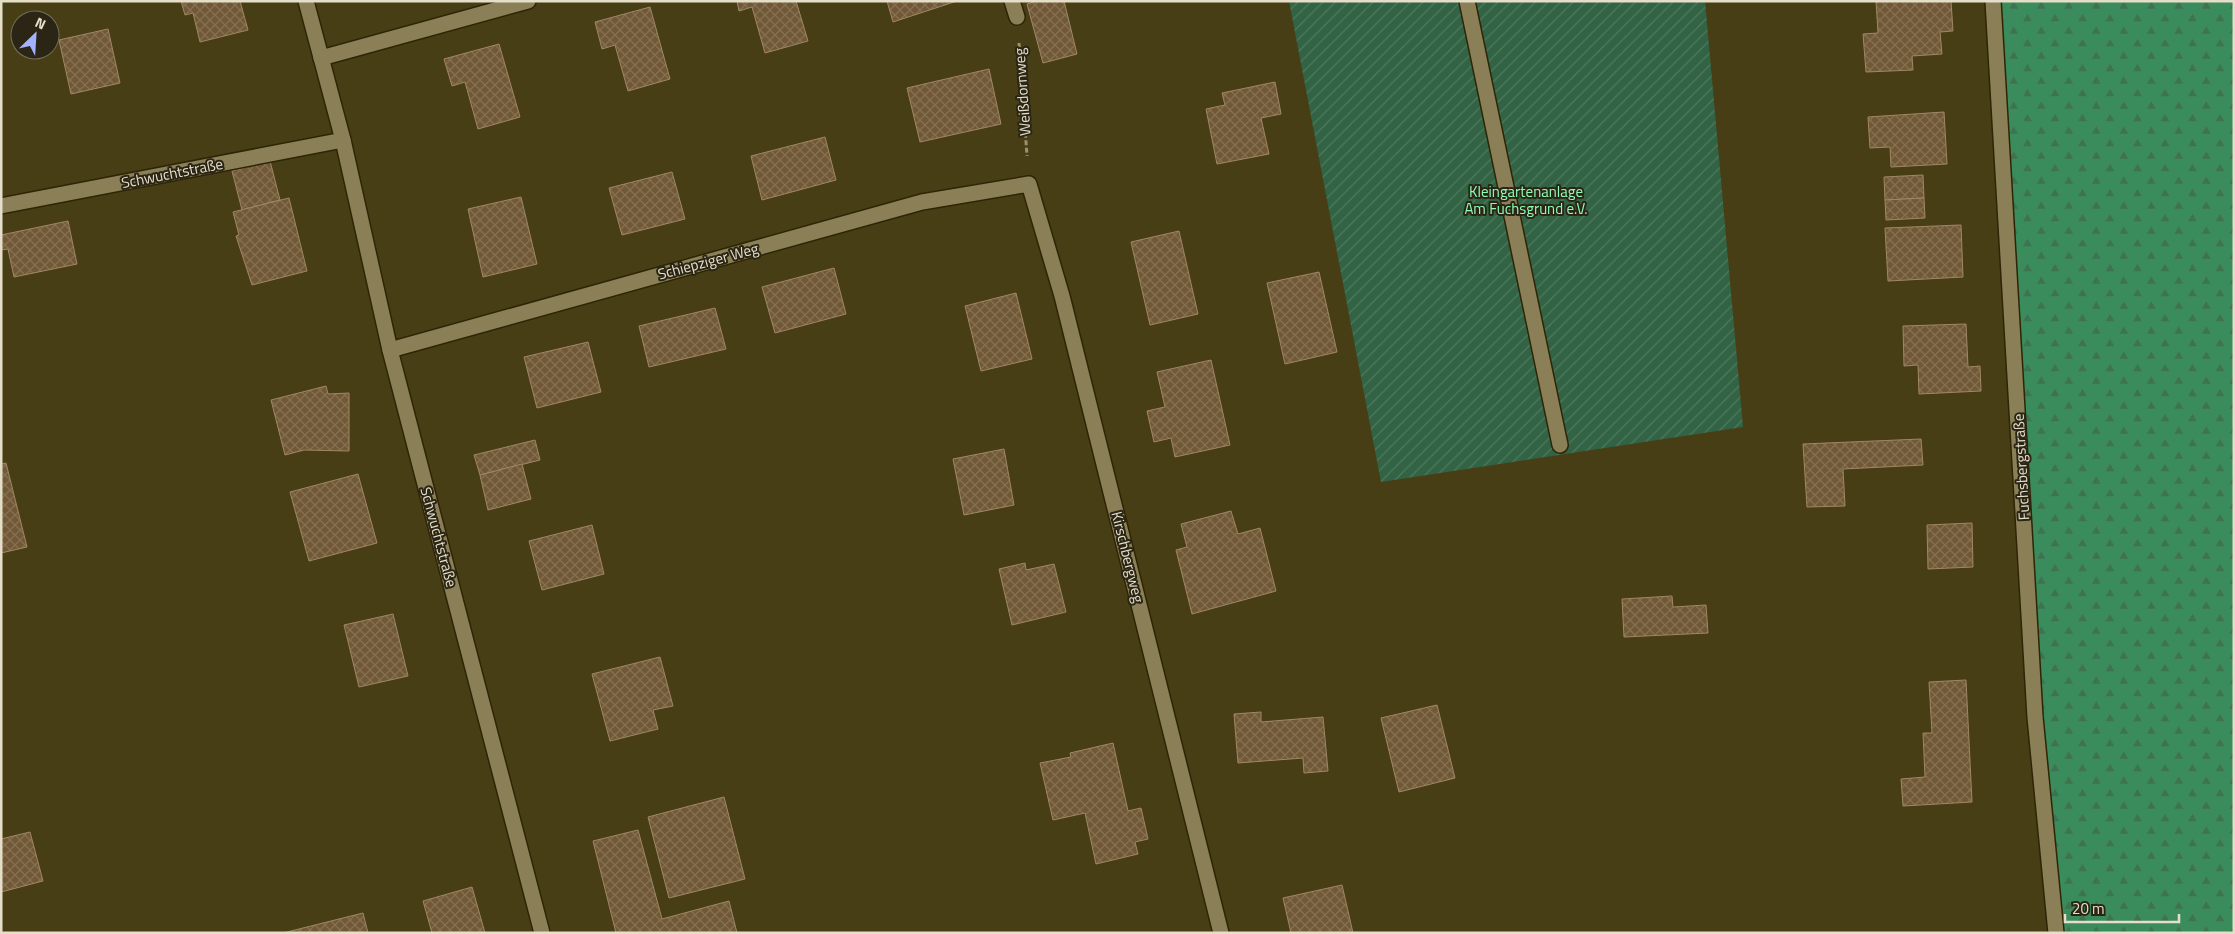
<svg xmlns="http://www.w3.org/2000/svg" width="2235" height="934" font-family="'Titillium Web',sans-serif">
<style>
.forest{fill:url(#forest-firs)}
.garden{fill:url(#garden-furrows)}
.building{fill:url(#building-cross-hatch);stroke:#a18763}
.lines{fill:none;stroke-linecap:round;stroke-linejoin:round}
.lane-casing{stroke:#2d2506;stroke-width:18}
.street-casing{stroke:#2d2506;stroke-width:18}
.path{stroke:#989072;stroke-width:3;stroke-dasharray:5 2.5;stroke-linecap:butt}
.lane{stroke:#8a7f56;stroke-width:15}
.street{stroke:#8a7f56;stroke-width:15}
.labels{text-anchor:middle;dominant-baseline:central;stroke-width:4;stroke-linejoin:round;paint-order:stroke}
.street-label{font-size:15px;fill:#e5dfca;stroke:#2a2514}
.park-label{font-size:15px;fill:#8efbb7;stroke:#2a2514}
</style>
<defs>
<pattern id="forest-firs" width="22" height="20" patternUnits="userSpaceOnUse" patternTransform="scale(1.25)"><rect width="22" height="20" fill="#3b8c5c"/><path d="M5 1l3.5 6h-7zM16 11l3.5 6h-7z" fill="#3e7251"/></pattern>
<pattern id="garden-furrows" width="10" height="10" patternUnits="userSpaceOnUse" patternTransform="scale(1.25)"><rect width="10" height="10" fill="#316344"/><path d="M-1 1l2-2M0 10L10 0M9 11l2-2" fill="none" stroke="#4f795e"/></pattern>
<pattern id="building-cross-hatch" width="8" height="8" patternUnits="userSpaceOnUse" patternTransform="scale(1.25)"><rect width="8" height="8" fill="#715836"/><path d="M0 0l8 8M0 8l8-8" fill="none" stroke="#857052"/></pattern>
</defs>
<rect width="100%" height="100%" fill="#483e16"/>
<!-- forest -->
<polygon class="forest" points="1993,1 2234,1 2234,933 2056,933"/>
<!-- garden -->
<polygon class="garden" points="1289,1 1705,1 1743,427 1381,482"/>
<!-- building -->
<g class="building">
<polygon points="181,1 240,1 248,30 200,42 193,13 185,15"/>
<polygon points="737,1 796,1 808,41 765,53 752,7 739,11"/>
<polygon points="887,1 957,1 893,22"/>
<polygon points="1037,1 1064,1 1077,54 1043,63 1027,4"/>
<polygon points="1876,1 1951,1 1953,31 1940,32 1942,54 1912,56 1913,70 1866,72 1863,34 1878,33"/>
<polygon points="650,7 670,79 628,91 615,45 602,49 595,22"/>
<polygon points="108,29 120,83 71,94 59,40"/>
<polygon points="499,44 520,117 478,129 465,82 452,86 444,59"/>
<polygon points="989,69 1001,124 920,142 907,88"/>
<polygon points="1275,82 1281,114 1261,118 1269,154 1217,164 1206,109 1225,105 1222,93"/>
<polygon points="1944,112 1947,164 1891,167 1890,147 1870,148 1868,117"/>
<polygon points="825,137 836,180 762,200 751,156"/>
<polygon points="270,161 280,200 242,210 232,171"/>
<polygon points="672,172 685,219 622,235 609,188"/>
<polygon points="1923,175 1924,198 1885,200 1884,177"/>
<polygon points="521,197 537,264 483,277 468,209"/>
<polygon points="289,198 307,271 252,285 236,236 239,235 233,212"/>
<polygon points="1924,198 1925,218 1886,220 1885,200"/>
<polygon points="68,221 77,264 14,277 8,249 1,250 1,235"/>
<polygon points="1961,225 1963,277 1888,281 1885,228"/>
<polygon points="1179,231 1198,314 1150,325 1131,242"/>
<polygon points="834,268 846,314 775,333 762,287"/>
<polygon points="1319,272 1337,352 1285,364 1267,283"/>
<polygon points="1016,293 1032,359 981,371 965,306"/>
<polygon points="715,308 726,349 649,367 639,326"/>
<polygon points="1966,324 1968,367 1980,366 1981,391 1919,394 1918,365 1904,366 1903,326"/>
<polygon points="588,342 601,392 537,408 524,357"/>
<polygon points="1211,360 1230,445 1175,457 1171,438 1154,442 1147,411 1165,407 1157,372"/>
<polygon points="326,386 328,394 349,393 349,451 304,450 285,455 271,400"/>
<polygon points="1921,439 1923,465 1843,469 1845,506 1807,507 1803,444"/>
<polygon points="535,440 540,460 480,475 474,455"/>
<polygon points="1004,449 1014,505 964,515 953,459"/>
<polygon points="6,463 27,547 1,553 1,464"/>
<polygon points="522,464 531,499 488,510 480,475"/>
<polygon points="358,474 377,543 309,561 290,492"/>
<polygon points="1231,511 1238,534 1260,528 1276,591 1192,614 1176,550 1187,547 1181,524"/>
<polygon points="1972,523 1973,567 1928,569 1927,525"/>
<polygon points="592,525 604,574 542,590 529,541"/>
<polygon points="1025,563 1026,570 1054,564 1066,612 1012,625 999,569"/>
<polygon points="1672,596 1673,607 1706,605 1708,633 1624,637 1622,599"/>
<polygon points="393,614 408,676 359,687 344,625"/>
<polygon points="660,657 673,706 653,710 658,729 610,741 592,674"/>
<polygon points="1966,680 1972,802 1903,806 1901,779 1925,777 1923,733 1932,733 1929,682"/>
<polygon points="1437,705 1455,778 1399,792 1381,718"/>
<polygon points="1261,712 1261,722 1323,717 1328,771 1304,773 1303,758 1238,763 1234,714"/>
<polygon points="1113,743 1128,811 1141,808 1148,839 1135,842 1138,854 1096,864 1085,813 1053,820 1040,763 1071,757 1070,753"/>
<polygon points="724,797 745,879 669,898 648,817"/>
<polygon points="638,830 662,919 729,901 737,933 616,933 593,841"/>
<polygon points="30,832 43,881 1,892 1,839"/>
<polygon points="1342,885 1353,933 1291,933 1283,898"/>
<polygon points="472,887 485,933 432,933 423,901"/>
<polygon points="363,913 368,933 283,933"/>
</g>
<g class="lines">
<defs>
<g id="lane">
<polyline points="1467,1 1560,445"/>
<polyline points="321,58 528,1"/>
<polyline points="1,206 343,140"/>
</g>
<g id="street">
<polyline points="306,1 343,140 390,350 542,933"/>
<polyline points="1012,1 1017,17"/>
<polyline points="1993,1 2035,717 2056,933"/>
<polyline points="390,350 922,202 1029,184 1062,296 1221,933"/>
</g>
</defs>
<!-- lane casing -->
<use href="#lane" class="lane-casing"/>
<!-- street casing -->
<use href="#street" class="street-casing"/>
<!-- path -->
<polyline class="path" points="1019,43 1027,156"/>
<!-- lane -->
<use href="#lane" class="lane"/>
<!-- street -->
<use href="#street" class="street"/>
</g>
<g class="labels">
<!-- street labels -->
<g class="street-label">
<text transform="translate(1022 92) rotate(-94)">Weißdornweg</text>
<text transform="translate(172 173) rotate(-11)">Schwuchtstraße</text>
<text transform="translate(708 261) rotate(-15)">Schiepziger Weg</text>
<text transform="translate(2021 467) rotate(-93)">Fuchsbergstraße</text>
<text transform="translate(439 537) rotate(75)">Schwuchtstraße</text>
<text transform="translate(1128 557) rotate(76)">Kirschbergweg</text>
</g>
<!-- park labels -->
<g class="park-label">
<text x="1526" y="191">Kleingartenanlage<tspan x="1526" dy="17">Am Fuchsgrund e.V.</tspan></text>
</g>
</g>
<!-- border -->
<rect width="2235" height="934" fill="none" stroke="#e5dfca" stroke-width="5"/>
<!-- north arrow -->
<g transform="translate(35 35) rotate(25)"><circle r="24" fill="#2a2514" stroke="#756f5d"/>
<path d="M0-4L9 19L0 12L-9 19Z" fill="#a3b2fd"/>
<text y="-8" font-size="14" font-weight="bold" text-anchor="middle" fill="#e5dfca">N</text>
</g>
<!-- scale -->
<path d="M2065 914v8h114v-8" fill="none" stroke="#e5dfca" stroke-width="2.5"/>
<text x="2072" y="914" font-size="15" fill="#e5dfca" stroke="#2a2514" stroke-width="4" paint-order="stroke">20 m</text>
</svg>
